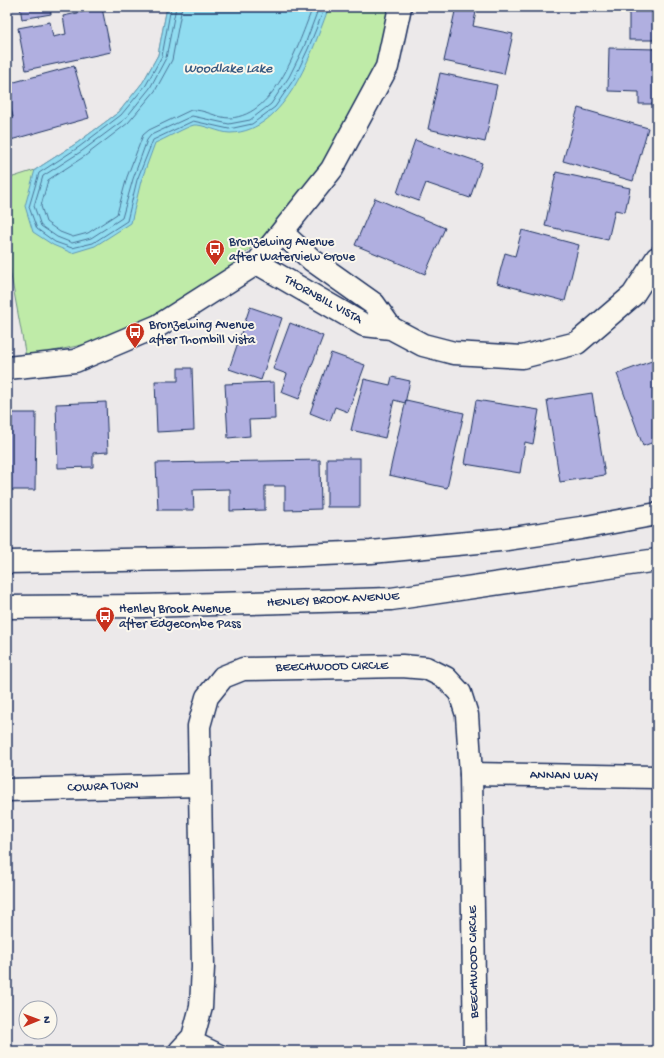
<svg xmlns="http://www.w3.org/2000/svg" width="664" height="1058" font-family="'Gochi Hand',sans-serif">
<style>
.green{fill:#bfeba8;stroke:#6d8d83}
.water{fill:#90dcf0;stroke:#6197b6}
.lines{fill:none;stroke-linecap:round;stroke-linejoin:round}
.shore{stroke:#4a7498;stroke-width:1}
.building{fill:#b0afe0;stroke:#1b2f5e}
.lane-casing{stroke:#1b2f5e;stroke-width:14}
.street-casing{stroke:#1b2f5e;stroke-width:25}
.secondary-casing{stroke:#1b2f5e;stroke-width:25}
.lane{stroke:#fbf7ec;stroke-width:11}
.street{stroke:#fbf7ec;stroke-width:22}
.secondary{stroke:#fbf7ec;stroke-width:22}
.labels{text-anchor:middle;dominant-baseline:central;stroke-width:4;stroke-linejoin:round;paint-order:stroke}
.poi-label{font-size:13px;fill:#1b2f5e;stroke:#fbf7ec;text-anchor:start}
.street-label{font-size:13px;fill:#1b2f5e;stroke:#fbf7ec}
.water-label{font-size:14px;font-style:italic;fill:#385a82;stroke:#fbf7ec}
</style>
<rect width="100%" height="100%" fill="#ece9ea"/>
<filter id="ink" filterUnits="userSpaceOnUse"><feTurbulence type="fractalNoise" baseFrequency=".025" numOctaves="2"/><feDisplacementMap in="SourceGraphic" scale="8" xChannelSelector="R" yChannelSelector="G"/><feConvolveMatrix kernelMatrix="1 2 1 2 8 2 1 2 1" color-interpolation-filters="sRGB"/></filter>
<g filter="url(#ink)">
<!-- green -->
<polygon class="green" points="167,7 391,7 381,56 309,192 222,276 119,337 26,357 7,254 7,179 35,170 77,143 119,112 143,82 158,55"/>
<!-- water -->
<path class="water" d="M167,7h162c-17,44 -42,125 -99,126 -10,0 -27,-9 -36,-8 -6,1 -31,15 -39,18l-14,38 -10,42 -36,23 -23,7 -19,-8 -20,-13 -8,-26 10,-36 42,-27 42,-31 24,-30 15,-27z"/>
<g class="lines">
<!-- shore -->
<g class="shore">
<polyline points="171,7 162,56 146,85 121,115 79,147 39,173 29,207 37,229 55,242 72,248 93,243 127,221 137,180 153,140 193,121 229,129 252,124 275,107 294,79 308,49 325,7"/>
<polyline points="176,7 166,58 150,88 125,119 82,151 43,176 34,206 41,226 57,237 72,243 91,238 122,218 133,179 147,140 151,135 192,116 229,124 250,120 271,104 289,77 304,47 319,7"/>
<path d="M182,7l-10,53 -17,31 -27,32 -43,33 -37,24 -7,26 5,16 14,10 13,5 15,-4 29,-19 10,-37 16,-42 6,-5 42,-20c13,-1 26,8 39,8 47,-3 68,-74 83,-111"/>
</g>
</g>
<!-- building -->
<g class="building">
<polygon points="20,7 50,7 51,14 22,19"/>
<polygon points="456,7 476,12 473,26 513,34 504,74 444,61"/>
<rect x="629" y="7" width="28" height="33"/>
<polygon points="102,8 111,52 26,70 18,28 50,22 53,37 66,34 63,16"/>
<polygon points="609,48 657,49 657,104 639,104 639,92 608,91"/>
<polygon points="74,66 89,118 7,141 7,118 13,117 7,94 7,84"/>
<polygon points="440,73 497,85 485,142 428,129"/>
<polygon points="578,108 648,128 633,181 563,161"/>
<polygon points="415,140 482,163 470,198 426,183 419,201 397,193"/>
<polygon points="556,172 630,188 625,212 615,210 608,240 545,226"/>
<polygon points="375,198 445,228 425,274 355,245"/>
<polygon points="522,230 579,245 565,301 497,283 505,253 515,256"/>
<polygon points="250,307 282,318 261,380 229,369"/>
<polygon points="290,323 323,336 299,399 281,392 287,374 273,369"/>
<polygon points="331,353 365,365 348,412 335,407 330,421 310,413"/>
<polygon points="657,359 657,441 643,446 617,374"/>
<polygon points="178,368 192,368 194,430 157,432 155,381 178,381"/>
<polygon points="392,377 410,381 405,403 394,400 385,438 351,430 364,379 390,385"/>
<polygon points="274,382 275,419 249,420 250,436 228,438 225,384"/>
<polygon points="592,393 605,475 560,482 547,400"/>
<polygon points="406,400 464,413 447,488 389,475"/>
<polygon points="476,400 539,410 533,444 525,442 520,473 465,464"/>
<polygon points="106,402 108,452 93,453 93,467 58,468 56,404"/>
<polygon points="7,413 36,413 35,490 7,490"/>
<rect x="327" y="458" width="33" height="49"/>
<polygon points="320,460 321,509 285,510 285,486 265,486 265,510 230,511 230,489 193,490 194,510 158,510 156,463"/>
</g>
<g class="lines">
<defs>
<polyline id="lane" points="193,1037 222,1051"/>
<g id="street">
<polyline points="282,233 312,260 374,304 391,328"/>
<polyline points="257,263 364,325 391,328 423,345 454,353 522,357 577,343 633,295 657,258"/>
<polyline points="471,774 657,777"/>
<polyline points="7,790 199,785"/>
<polyline points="180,1051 193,1037 201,1007 203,967 199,726 207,697 223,677 243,669 402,666 426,668 446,678 460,693 467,715 471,774 475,1051"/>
</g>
<g id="secondary">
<polyline points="7,368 75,361 158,326 257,263 332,169 387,67 400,7"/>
<polyline points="7,562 234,558 371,552 500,540 581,528 657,514"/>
<polyline points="7,607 143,606 391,599 657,560"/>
</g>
</defs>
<!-- lane casing -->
<use href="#lane" class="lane-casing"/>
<!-- street casing -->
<use href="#street" class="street-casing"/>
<!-- secondary casing -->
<use href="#secondary" class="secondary-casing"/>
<!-- lane -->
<use href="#lane" class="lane"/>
<!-- street -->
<use href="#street" class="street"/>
<!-- secondary -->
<use href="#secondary" class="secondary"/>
</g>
</g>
<!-- icons -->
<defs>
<symbol id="bus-pin" viewBox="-11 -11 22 30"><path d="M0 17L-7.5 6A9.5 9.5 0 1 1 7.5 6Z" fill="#c8321e" stroke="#fbf7ec"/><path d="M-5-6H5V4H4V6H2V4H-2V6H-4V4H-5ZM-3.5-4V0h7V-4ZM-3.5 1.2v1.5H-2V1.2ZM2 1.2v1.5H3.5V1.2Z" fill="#fff"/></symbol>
</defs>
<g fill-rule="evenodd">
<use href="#bus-pin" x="204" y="238" width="22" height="30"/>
<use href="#bus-pin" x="124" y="321" width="22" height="30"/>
<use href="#bus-pin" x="94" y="605" width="22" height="30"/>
</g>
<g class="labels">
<!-- poi labels -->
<g class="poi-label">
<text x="229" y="242">Bronzewing Avenue<tspan x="229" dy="15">after Waterview Grove</tspan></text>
<text x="149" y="325">Bronzewing Avenue<tspan x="149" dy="15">after Thornbill Vista</tspan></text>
<text x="119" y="609">Henley Brook Avenue<tspan x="119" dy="15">after Edgecombe Pass</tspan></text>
</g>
<!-- street labels -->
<g class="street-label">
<text transform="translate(323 300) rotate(29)">THORNBILL VISTA</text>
<text transform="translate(333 600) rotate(-3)">HENLEY BROOK AVENUE</text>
<text transform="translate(332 667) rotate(-1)">BEECHWOOD CIRCLE</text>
<text transform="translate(564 776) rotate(1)">ANNAN WAY</text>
<text transform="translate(103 787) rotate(-2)">COWRA TURN</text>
<text transform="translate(474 962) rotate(-91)">BEECHWOOD CIRCLE</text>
</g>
<!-- water labels -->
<g class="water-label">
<text x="228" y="69">Woodlake Lake</text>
</g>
</g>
<!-- margin -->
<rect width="664" height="1058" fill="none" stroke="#fbf7ec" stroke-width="24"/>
<rect x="12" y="12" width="640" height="1034" fill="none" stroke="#1b2f5e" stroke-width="1.5" filter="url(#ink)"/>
<!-- north arrow -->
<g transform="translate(38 1020) rotate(89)"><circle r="19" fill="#fbf7ec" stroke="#a1a7b3"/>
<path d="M0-3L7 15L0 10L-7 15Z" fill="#c8321e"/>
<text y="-6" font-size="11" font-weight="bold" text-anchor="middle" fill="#1b2f5e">N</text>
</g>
</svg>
